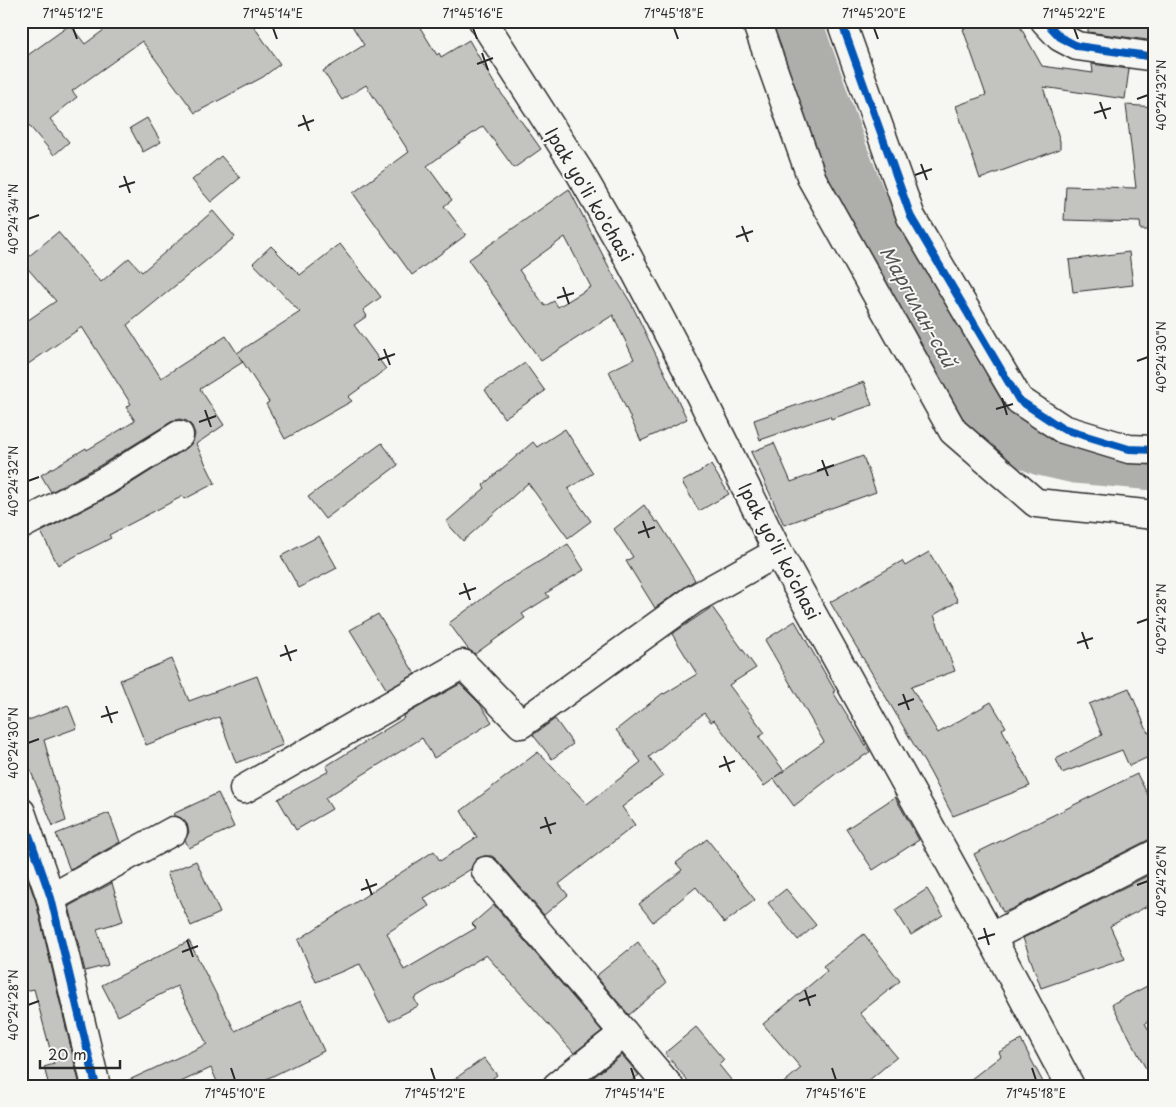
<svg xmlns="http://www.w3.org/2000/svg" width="1176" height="1107" font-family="'Playpen Sans',sans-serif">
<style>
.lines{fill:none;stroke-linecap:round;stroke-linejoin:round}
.river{stroke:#aeaeab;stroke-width:49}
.building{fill:#c3c3c0;stroke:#2b2b2b;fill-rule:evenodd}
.minor-casing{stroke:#2b2b2b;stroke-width:31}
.major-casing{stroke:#2b2b2b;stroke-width:31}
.minor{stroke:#f6f6f2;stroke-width:28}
.major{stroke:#f6f6f2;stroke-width:28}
.cycleway-casing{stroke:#f6f6f2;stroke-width:11}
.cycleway{stroke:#0057b8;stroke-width:8}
.ticks{fill:none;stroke:#2b2b2b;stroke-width:2}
.labels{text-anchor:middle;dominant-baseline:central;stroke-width:4;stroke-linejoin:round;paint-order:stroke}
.street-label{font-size:18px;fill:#2b2b2b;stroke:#f6f6f2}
.water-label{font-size:19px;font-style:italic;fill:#525251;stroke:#f6f6f2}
.neatline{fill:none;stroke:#2b2b2b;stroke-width:2}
.ticks-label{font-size:12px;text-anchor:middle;fill:#2b2b2b}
</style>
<rect width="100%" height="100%" fill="#f6f6f2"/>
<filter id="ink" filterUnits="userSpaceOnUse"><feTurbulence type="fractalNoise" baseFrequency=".02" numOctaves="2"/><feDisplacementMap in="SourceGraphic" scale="10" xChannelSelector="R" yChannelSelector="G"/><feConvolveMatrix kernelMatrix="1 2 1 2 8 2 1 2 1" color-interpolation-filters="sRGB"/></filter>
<g filter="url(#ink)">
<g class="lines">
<!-- river -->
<polyline class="river" points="797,21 844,155 862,201 911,295 964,386 985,414 1010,437 1041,451 1076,459 1155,466"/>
</g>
<!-- building -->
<g class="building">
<polygon points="116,21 250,21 280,64 263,77 195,113 142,41 72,91 77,97 50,119 69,142 54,155 21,116 21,60 70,25 85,44"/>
<polygon points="349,21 416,21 437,55 439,53 441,57 469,40 494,83 541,149 514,168 483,126 427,166 452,200 444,206 466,235 412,275 353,193 409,152 366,85 342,100 323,71 364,45"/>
<polygon points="985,21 1017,21 1042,66 1093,73 1092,64 1129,69 1125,99 1043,87 1060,141 1060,149 980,179 956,106 986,95 963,29"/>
<polygon points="1088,21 1155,21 1155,41 1088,32"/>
<polygon points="1126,105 1155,107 1155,230 1141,230 1140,222 1064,220 1066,186 1136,188"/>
<polygon points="147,118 161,142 143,152 130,128"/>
<polygon points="221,156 240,178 211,202 192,180"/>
<path d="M569,189l43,84 19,30 56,116 -46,22 -32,-70 25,-12 -21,-44 -72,46 -73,-101zM565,237l26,50 -33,20 -4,-6 -9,5 -26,-36z"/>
<polygon points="213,211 235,237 127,325 161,378 226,336 243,362 200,389 224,425 196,444 215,483 185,499 183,496 109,535 111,538 58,565 41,532 114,494 187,448 193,442 195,434 192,426 187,421 179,419 171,422 99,466 51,492 41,475 86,448 87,450 135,421 126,407 131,404 82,327 21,369 21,325 56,301 22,262 58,232 101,282 129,258 142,272"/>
<polygon points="340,244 381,297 363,310 367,316 354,325 386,369 348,397 352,401 285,439 266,404 269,402 237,353 300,312 253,263 271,246 300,275"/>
<polygon points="1129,252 1133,285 1073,292 1069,260"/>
<polygon points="525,363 545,391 504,418 485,390"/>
<polygon points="864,382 872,405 831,419 830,416 760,440 754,420"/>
<polygon points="565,429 593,473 568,489 591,521 568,538 528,483 463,541 446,522 485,488 483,485 533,442 537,447"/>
<polygon points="382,443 398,465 325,519 308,497"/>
<polygon points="774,443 791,482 863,456 876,492 784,525 751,452"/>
<polygon points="711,465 729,494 699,511 682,482"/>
<polygon points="644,505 656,522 658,521 695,580 655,608 626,561 633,557 614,529"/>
<polygon points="319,536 337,568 299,588 281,556"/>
<polygon points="568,544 584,570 546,593 549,597 522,614 525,618 475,654 468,649 449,623 504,583"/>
<polygon points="929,552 958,601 934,615 955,671 911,687 938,733 991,702 1006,727 1002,729 1030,786 953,816 930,772 830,602 902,561 905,566"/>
<polygon points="712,607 756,668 729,685 765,733 759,737 784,771 775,777 824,742 765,640 795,621 835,691 833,692 870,752 838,772 794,806 774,779 764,786 714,720 711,722 704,713 649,757 663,776 622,807 635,825 559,884 568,895 544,915 498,861 492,856 484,856 476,859 471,869 424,898 429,906 387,933 404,970 476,928 472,924 494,905 602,1031 574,1053 486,955 414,998 418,1006 389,1021 360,964 316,982 298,940 434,851 440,861 477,837 461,811 538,752 587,804 641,762 616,730 663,693 664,694 697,674 672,634"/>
<polygon points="378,614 415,674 387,690 350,630"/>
<polygon points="172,659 189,701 257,676 283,745 236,763 219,717 146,745 120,680"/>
<polygon points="460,684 480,704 492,722 434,758 422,738 325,798 332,809 296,830 278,799 329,771 326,766 404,718 403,716"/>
<polygon points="1129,688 1148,733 1155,730 1155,754 1129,766 1122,750 1062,773 1056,759 1102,735 1089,704"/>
<polygon points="68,705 77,728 44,740 66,821 53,826 21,747 21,723"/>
<polygon points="555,719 573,744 552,759 533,735"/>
<polygon points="1137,774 1155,809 1155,839 1148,840 1012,909 1003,912 974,854"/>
<polygon points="218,793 234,827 189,848 185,840 189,832 187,824 181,818 174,815 173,814"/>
<polygon points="895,797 919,840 873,870 846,829"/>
<polygon points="109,813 120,842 70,870 56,834"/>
<polygon points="707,839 755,900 724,923 696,887 653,922 639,904 682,870 676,863"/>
<polygon points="196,861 220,913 191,926 167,873"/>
<polygon points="21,868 24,868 36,902 80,1086 49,1086 44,1067 54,1064 34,989 21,992"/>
<polygon points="1155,872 1155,902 1110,926 1125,959 1041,988 1023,938"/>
<polygon points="112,883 123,921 97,929 108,965 85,971 69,906"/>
<polygon points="786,889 816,925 798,940 768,903"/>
<polygon points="927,889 943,915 911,935 895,910"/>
<polygon points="864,934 900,981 860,1013 897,1057 862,1086 780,1086 801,1068 763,1024 827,971 823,966"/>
<polygon points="189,941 235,1031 301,1001 324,1051 252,1086 219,1086 211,1068 172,1086 116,1086 207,1044 177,986 118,1016 102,985"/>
<polygon points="638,942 666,983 629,1015 596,976"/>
<polygon points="1155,982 1155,1017 1145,1023 1155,1042 1155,1065 1146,1069 1112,1004"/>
<polygon points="696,1027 724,1060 719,1065 736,1086 692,1086 665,1053"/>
<polygon points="1021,1040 1045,1086 962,1086 1001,1056 999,1052"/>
<polygon points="622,1055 639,1075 625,1086 582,1086"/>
<polygon points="484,1058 497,1075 482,1086 445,1086"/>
</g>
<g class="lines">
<defs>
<g id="minor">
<polyline points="756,21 812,179 953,431 1036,503 1155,515"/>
<polyline points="841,21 911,217 1019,400 1063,429 1129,449 1155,450"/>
<polyline points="1045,21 1060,37 1077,46 1155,57"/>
<polyline points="21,525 107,480 179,435"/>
<polyline points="244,789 463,664 521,724 694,599 778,552"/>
<polyline points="21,812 51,898 96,1086"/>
<polyline points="486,871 669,1086"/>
<polyline points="51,898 173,831"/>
<polyline points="991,937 1155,854"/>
<polyline points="557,1086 624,1033"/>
</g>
<polyline id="major" points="483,21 579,171 622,246 690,375 778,552 991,937 1070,1086"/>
</defs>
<!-- minor casing -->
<use href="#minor" class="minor-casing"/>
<!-- major casing -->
<use href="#major" class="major-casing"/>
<!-- minor -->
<use href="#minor" class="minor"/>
<!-- major -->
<use href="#major" class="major"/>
<defs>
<g id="cycleway">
<polyline points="841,21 911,217 1019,400 1063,429 1129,449 1155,450"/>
<polyline points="1045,21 1060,37 1077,46 1155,57"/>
<polyline points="21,812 51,898 96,1086"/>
</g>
</defs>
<!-- cycleway casing -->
<use href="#cycleway" class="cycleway-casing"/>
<!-- cycleway -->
<use href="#cycleway" class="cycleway"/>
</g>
</g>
<!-- ticks -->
<path class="ticks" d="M73,28l4,11M273,28l4,11M473,28l4,11M674,28l4,11M874,28l4,11M1074,28l4,11M482,53l6,17M477,64l16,-6M1137,99l11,-4M1100,102l6,17M1094,113l17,-5M303,115l6,16M298,126l16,-6M921,164l6,16M915,175l17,-6M124,176l6,17M119,187l16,-5M28,219l11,-4M742,226l6,16M736,237l17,-6M563,287l6,17M557,298l17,-5M384,349l6,16M378,360l17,-6M1137,361l11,-4M1002,398l5,17M996,409l17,-5M205,410l6,17M199,422l17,-6M822,460l6,16M817,471l17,-6M28,481l11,-4M643,521l6,17M638,533l17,-6M464,583l6,17M459,594l17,-6M1137,623l11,-4M1082,632l6,17M1077,643l16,-5M285,645l6,16M280,656l17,-6M903,694l6,16M898,705l16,-6M106,706l6,17M101,717l17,-5M28,743l11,-4M724,756l6,16M719,767l16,-6M545,817l6,17M540,828l16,-5M366,879l6,16M1137,885l11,-4M361,890l16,-6M984,928l5,17M978,939l17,-5M187,940l6,17M182,952l16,-6M805,990l5,16M799,1001l17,-6M28,1005l11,-4M231,1068l4,12M431,1068l4,12M631,1068l4,12M832,1068l4,12M1032,1068l4,12"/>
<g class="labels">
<!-- street labels -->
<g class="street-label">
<text transform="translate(590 194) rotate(59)">Ipak yo'li ko'chasi</text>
<text transform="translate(780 551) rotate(62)">Ipak yo'li ko'chasi</text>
</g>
<!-- water labels -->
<g class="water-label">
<text transform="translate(919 306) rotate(61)">Маргилан-сай</text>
</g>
</g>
<!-- margin -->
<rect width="1176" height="1107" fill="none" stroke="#f6f6f2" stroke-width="55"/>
<!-- scale -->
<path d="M40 1060v8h80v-8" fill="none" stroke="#2b2b2b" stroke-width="2.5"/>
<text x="48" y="1060" font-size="15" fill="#2b2b2b" stroke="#f6f6f2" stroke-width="4" paint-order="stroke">20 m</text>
<rect x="28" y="28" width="1120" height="1052" class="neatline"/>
<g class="ticks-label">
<text x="73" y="18">71°45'12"E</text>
<text x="273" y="18">71°45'14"E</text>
<text x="473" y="18">71°45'16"E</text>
<text x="674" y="18">71°45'18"E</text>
<text x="874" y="18">71°45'20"E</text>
<text x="1074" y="18">71°45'22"E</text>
<text transform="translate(1162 95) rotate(-90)" y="4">40°24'32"N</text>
<text transform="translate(14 219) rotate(-90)" y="4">40°24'34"N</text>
<text transform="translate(1162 357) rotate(-90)" y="4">40°24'30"N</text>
<text transform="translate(14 481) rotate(-90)" y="4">40°24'32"N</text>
<text transform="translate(1162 619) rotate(-90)" y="4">40°24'28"N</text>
<text transform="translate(14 743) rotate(-90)" y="4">40°24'30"N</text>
<text transform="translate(1162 881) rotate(-90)" y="4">40°24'26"N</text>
<text transform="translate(14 1005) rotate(-90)" y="4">40°24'28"N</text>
<text x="235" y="1098">71°45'10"E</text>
<text x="435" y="1098">71°45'12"E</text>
<text x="635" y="1098">71°45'14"E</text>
<text x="836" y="1098">71°45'16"E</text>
<text x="1036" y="1098">71°45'18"E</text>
</g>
</svg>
